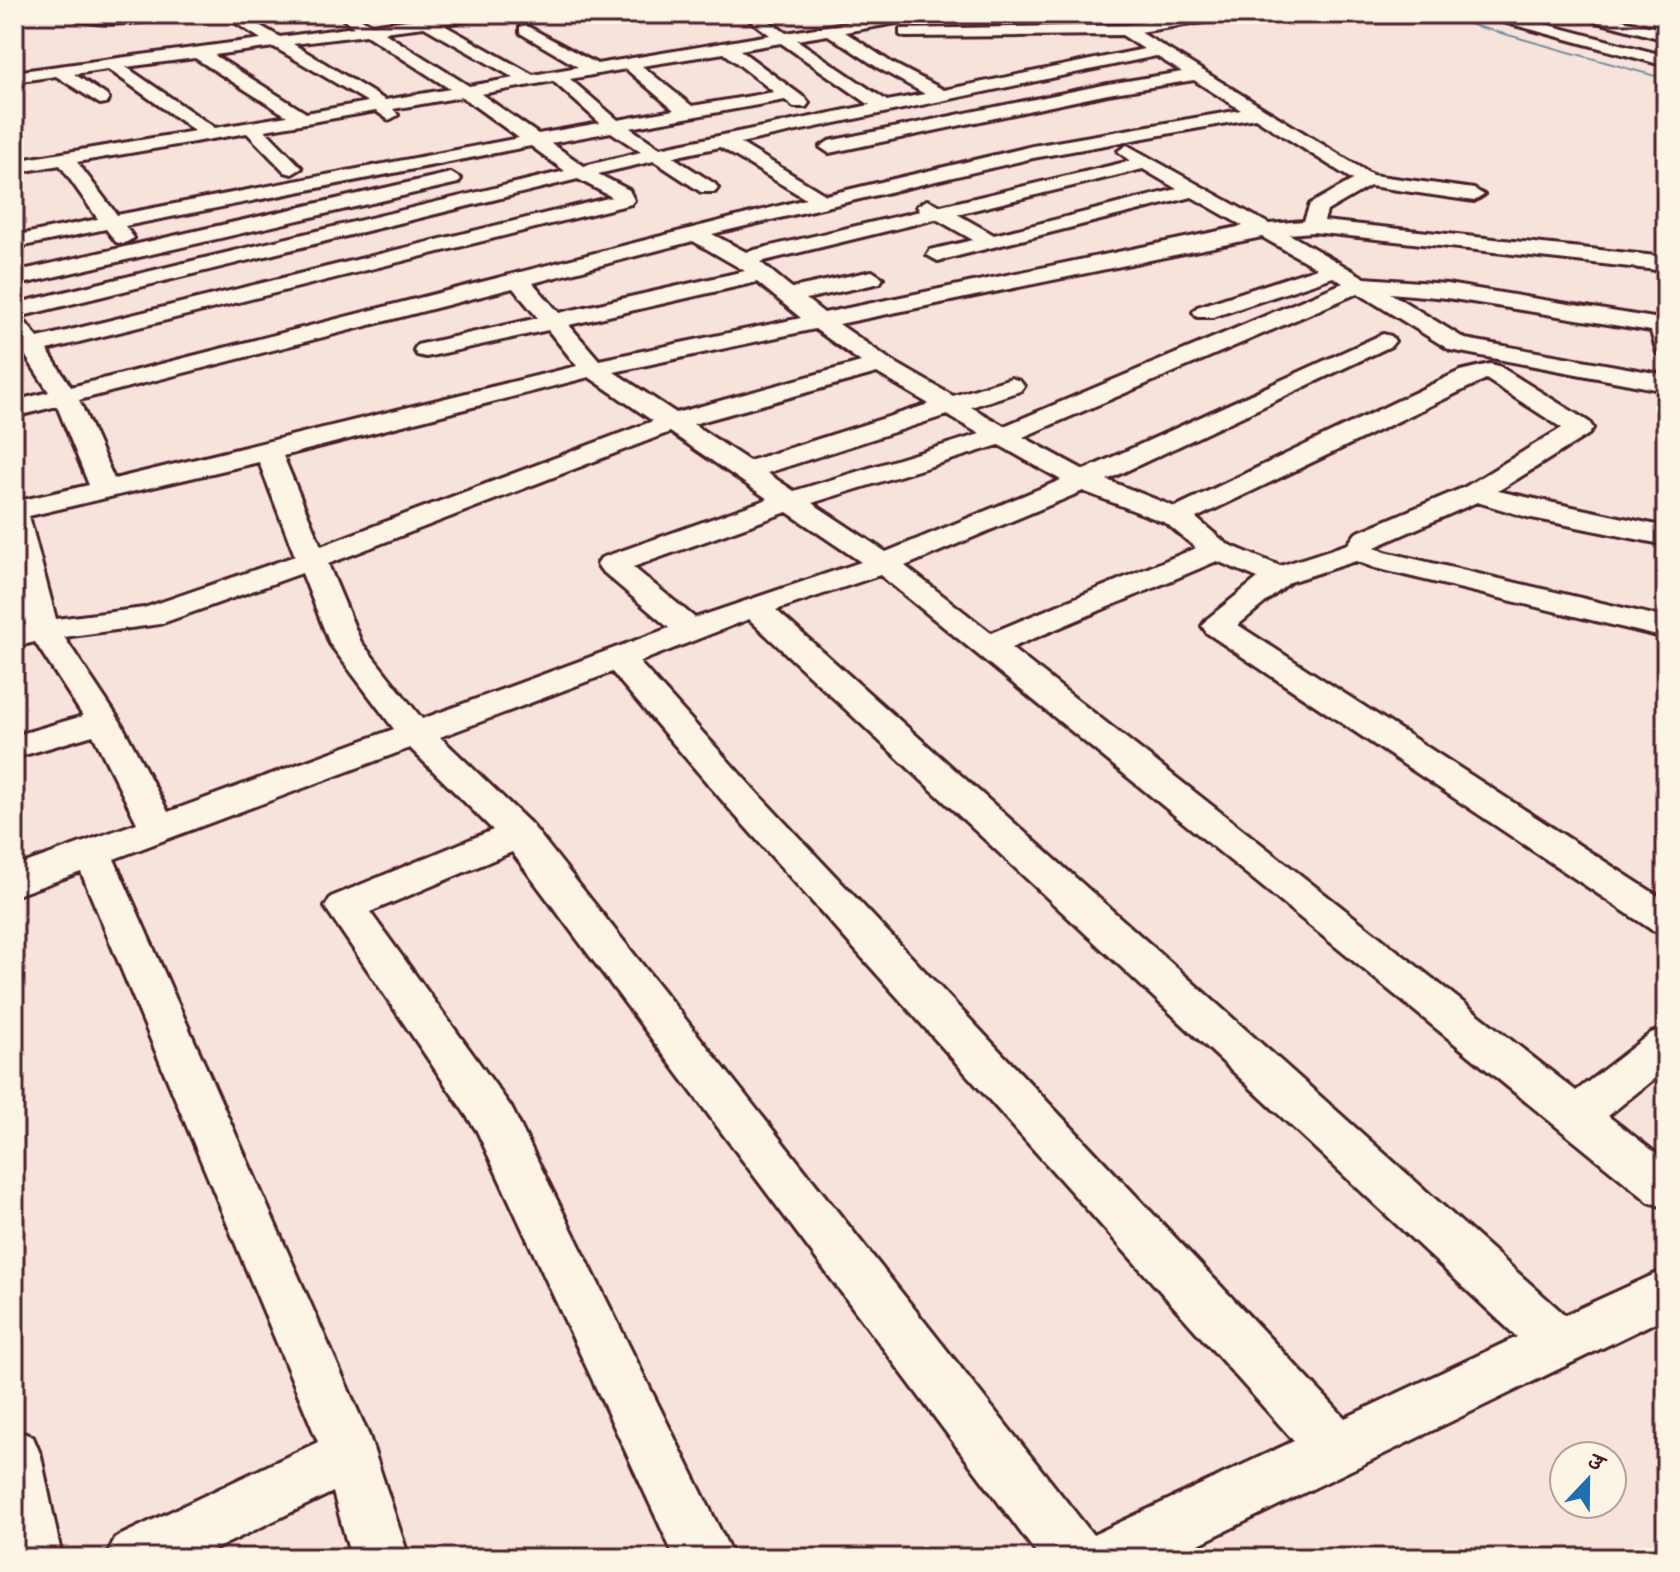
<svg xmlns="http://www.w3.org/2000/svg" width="1680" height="1572" font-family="Kalam,'Playpen Sans Deva',sans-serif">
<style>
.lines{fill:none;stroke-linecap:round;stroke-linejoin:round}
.stream{fill:#6f8c9b;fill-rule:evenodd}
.minor-casing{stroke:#4a1f2b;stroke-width:6}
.minor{fill:#fcf5e5;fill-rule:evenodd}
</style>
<rect width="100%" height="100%" fill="#f7e2dc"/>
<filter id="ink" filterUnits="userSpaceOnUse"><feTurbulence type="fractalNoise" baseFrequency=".0125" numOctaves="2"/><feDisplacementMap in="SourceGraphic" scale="16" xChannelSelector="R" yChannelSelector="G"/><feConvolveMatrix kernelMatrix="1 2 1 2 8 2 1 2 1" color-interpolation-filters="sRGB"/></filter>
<g filter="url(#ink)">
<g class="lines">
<!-- stream -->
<polygon class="stream" points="1429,14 1436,14 1666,78 1666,80"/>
<defs>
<g id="minor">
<path d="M65,14h118l-7,4c-28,3 -90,13 -111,-4z"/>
<path d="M222,14h18l40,23 74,-10 -17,-13h17l17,11 80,-11h41l-7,4 -43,6 91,51 45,-8 -58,-34v-6l5,-2 72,39 173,-29 -28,-21h17l27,19 112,-19h34l-7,4 -80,14 47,31 52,27 200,-41 -22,-14 -217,2 -5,-2v-6l225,-4 75,-11h36l-7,4 -89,14 232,143 102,14 10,6 -10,6 -104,-15 -43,25 -3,10 342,36v14l-353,-39 -24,2 76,44 82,6 219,36v35l-9,-2 -6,-22 -204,-33 -57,-5 75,46 201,36v16l-216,-41 -92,-57 -335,144 61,33 299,-136 8,2 4,5 -4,5 -284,134 68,27 285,-136 30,-7 9,2 90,56 4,6 -4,6 -91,57 168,36v18l-139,-28 -50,-15 -102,45 10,5 281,66v20l-291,-70 -19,-7 -66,21 -52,43 428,276v33l-14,-4 -445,-297 -5,-7 5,-7 51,-41 -41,-17 -206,87 565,443 75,-58 15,-5v41l-58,47 58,45v47l-17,-6 -769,-627 -104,35 789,705 101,-46v48l-496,241h-130l-528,-706 -142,60 141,195 223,451h-59l-198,-427 -152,-224 6,-10 162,-67 -83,-82 -296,111 255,577 40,122h-58l-18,-66 -136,66h-91l9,-20 203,-96 -237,-570 -67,24v-29l123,-44 -44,-88 -79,23v-22l69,-20 -48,-74 -21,5v-20l12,-2 -12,-52v-71l75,-17 -32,-79 -43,11v-16l35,-9 -35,-54v-16l12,1 12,15 574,-141 -34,-18 -564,139v-14l551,-133 -34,-25 -406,80 9,12 -11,6 -7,-2 -10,-13 -92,19v-12l84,-17 -38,-54 -46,8v-12l181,-30 -87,-62 -34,5 32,21 3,4 -3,4 -6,1 -44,-28 -42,6v-10l247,-33zM424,27l90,51 -45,8 -86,-54zM366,35l84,54 -65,11 -92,-56zM828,35l52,34 45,25 -38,7 -90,-61zM781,43l89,62 -210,43 -30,-20 155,-28 9,7h12l3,-4 -3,-4 -66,-49zM274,47l94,55 -62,11 -92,-58zM724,53l50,39 -82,14 -50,-40zM1156,56l26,16 -74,12 -279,57 -9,6 9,6 279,-59 86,-14 47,30 -208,36 -207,49 -86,-52zM195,58l92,58 -72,12 -89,-61zM626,69l48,41 -56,10 -48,-41zM553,81l47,42 -62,11 -57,-40zM462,97l57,41 -402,77 -40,-53 170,-29 38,39 7,2 10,-6 -37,-38 111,-19 13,9 9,-5 -5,-6zM1255,118l98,62 -43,24 -6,17 -35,3 -142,-79 -9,6 12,10 -189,45 -14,-6 -10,6 3,5 -174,41 -34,-18 321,-76zM611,132l30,20 -57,14 -33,-23zM720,147l86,52 -735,188 -24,-37 584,-146 3,-4 -5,-10 -31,-16 56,-13 47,31h14l3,-4 -3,-4 -42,-27zM1143,169l34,20 -183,46 -37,-21zM1192,197l51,29 -419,87 -18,-14 74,-16 3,-5 -11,-7 -80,17 -32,-26 176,-43 37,21 -43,10 -3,5 11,6zM1262,237l55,31 -120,39 -4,5 4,5h16l120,-40 10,6 -339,143 -33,-19 49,-16 4,-5 -4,-5 -9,-3 -58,18 -64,-37 -50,-35zM693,241l52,30 -186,42 -26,-30zM757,282l44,36 -202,42 -30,-35zM513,288l25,30 -121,27 -3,5 3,5 9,2 122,-27 29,36 -463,113 -35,-79zM815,329l46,33 -185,51 -62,-41zM877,373l52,31 -180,57 -56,-37zM589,377l64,44 -332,125 -38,-90zM1486,379l76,49 -97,59 -109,46 -8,11 -68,22 -53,-22 -31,-26zM947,415l33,19 -186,57 -27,-18zM670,432l98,67 -167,59 -4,6 4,6 68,58 -247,91 -61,-77 -33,-78zM999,445l62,35 -175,72 -74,-49zM259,462l36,94 -151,52 -88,11 -27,-103zM1083,491l83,32 30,25 -205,85 -86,-67zM787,512l74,50 -166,56 -62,-51zM302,573l28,71 64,85 -226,83 -48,-91 -56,-84 96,-13zM749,619l768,718 -172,81 -586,-623 -120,-133zM612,672l121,141 561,628 -201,94 -561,-710 -92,-88z"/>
<polygon points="1483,14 1507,14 1666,56 1666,66 1485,17"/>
<polygon points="1597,14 1666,30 1666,40 1594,21 1591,18"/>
<polygon points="451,173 461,179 458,183 14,286 14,272"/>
<polygon points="14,1429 33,1437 41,1456 62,1558 14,1558"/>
</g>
</defs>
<!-- minor casing -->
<use href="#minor" class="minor-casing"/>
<!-- minor -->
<use href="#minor" class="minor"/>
</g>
</g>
<!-- margin -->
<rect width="1680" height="1572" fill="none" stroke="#fcf5e5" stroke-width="48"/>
<rect x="24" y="24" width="1632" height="1524" fill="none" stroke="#4a1f2b" stroke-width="3" filter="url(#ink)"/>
<!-- north arrow -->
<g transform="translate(1588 1480) rotate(22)"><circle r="38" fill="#fcf5e5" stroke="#b59f9b" stroke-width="2"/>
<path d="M0-6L14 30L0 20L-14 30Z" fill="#1f6fb2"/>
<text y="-12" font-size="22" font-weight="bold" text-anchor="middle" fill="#4a1f2b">उ</text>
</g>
</svg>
